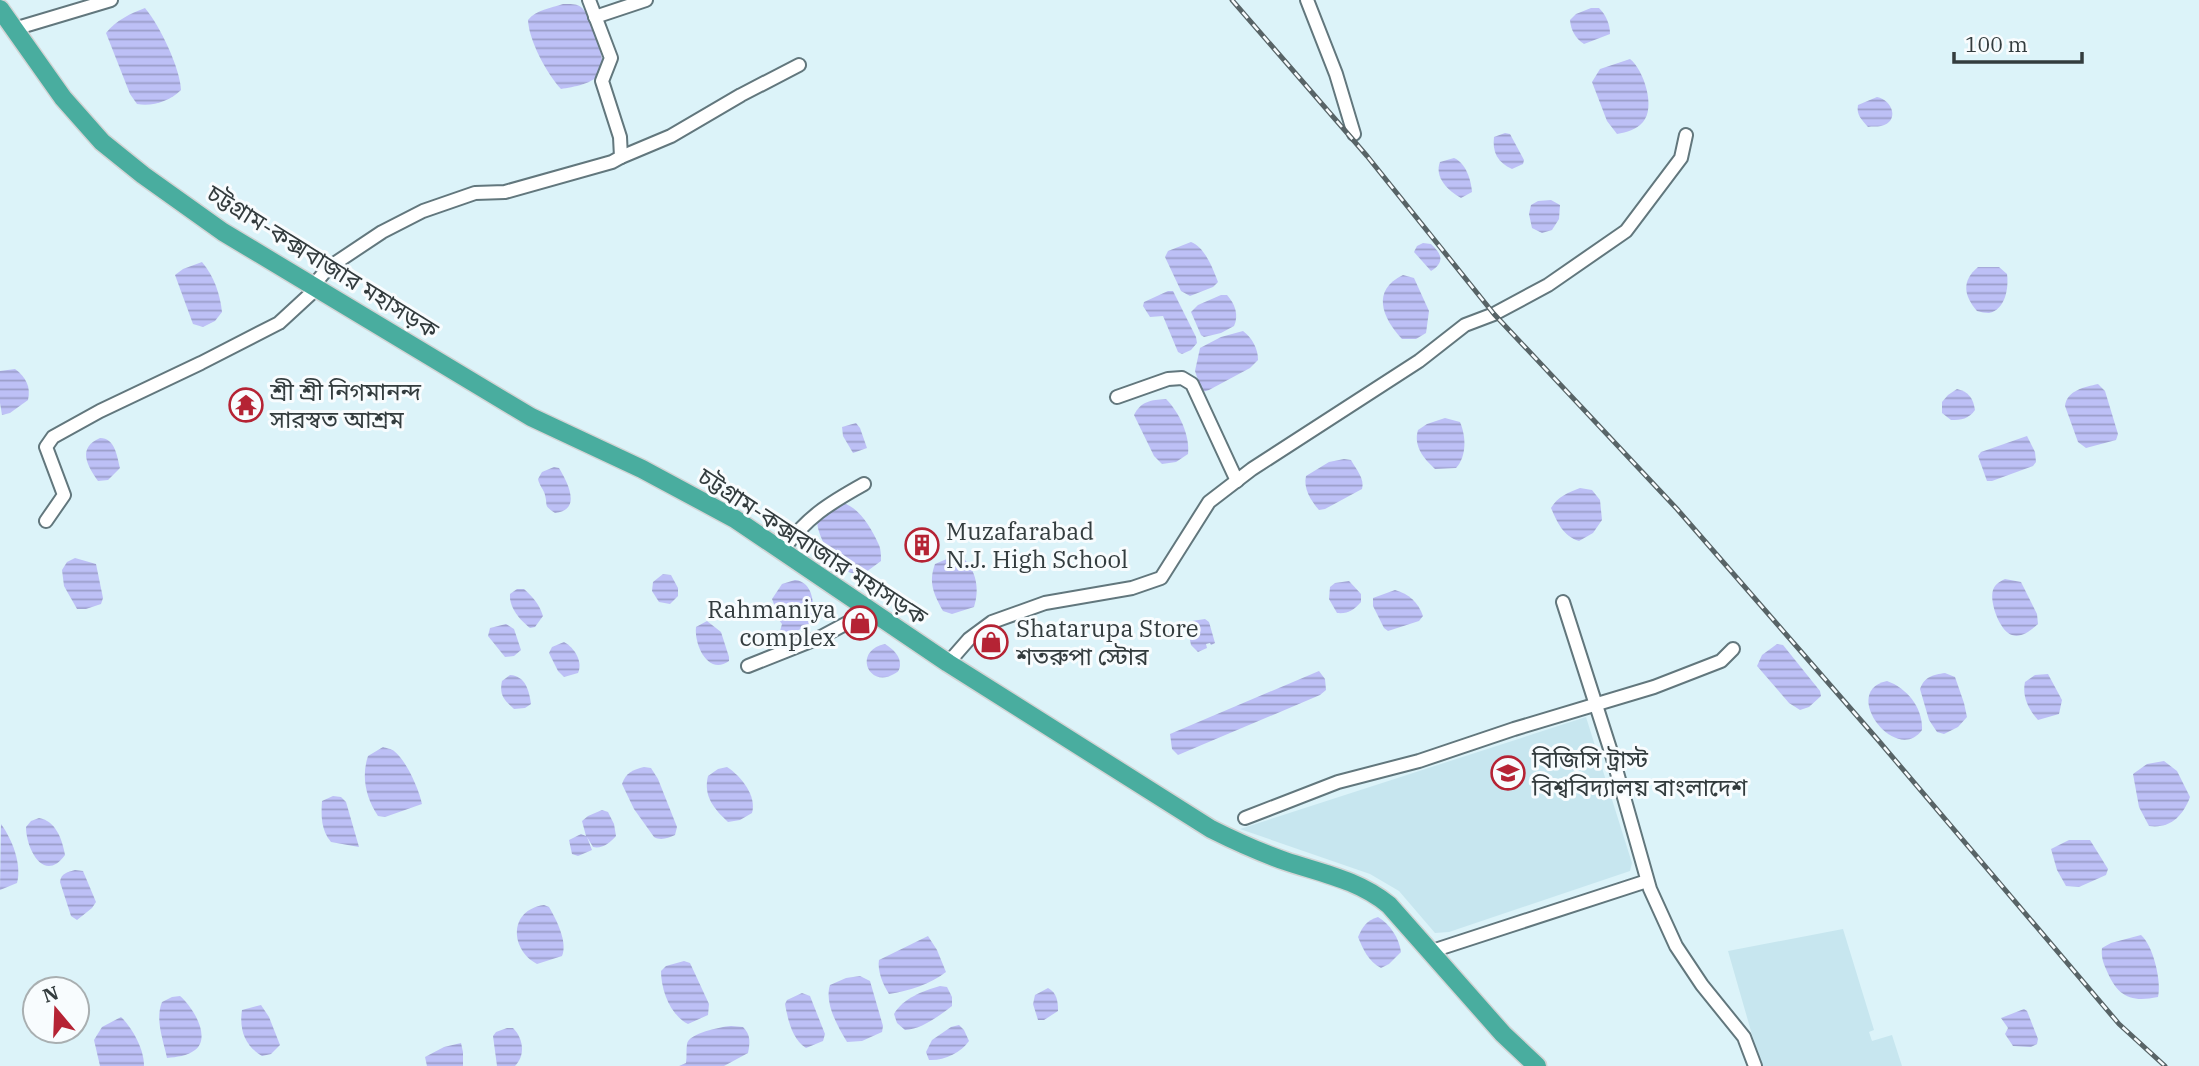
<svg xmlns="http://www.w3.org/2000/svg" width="2199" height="1066" font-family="'IBM Plex Serif','Noto Sans Bengali',serif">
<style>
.built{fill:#c7e6ef}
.water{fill:url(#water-rules)}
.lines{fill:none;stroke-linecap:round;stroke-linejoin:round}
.minor-casing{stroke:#62777d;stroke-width:16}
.highway-casing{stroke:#d2d4d5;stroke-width:21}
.minor{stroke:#fff;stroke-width:12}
.highway{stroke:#49ad9f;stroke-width:18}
.rail-casing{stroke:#586467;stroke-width:5}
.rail{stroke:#f8fcfe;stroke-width:2.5;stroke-dasharray:8;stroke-linecap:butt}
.labels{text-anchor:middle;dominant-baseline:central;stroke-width:6;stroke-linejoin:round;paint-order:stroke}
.street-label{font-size:24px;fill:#333c3e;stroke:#f8fcfe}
.poi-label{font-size:24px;fill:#333c3e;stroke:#f8fcfe;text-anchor:start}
</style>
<defs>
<pattern id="water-rules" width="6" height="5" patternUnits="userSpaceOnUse" patternTransform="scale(1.75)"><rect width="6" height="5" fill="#bdc0f6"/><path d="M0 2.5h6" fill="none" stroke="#9a9dc9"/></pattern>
</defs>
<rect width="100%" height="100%" fill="#dcf3f9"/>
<!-- built -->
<g class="built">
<polygon points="1586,717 1632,863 1630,871 1449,932 1435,933 1399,891 1370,874 1240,829"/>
<polygon points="1843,929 1874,1030 1869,1032 1872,1041 1892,1035 1902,1066 1761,1066 1728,951"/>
</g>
<!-- water -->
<g class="water">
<path d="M563,4c7,0 15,-1 20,5 9,10 24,51 18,63 -7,12 -28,15 -40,17 -14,-15 -32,-48 -33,-69 8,-10 23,-12 35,-16z"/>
<path d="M145,8c15,18 35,60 36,82 -11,11 -29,17 -44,14l-7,-10 -24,-61c10,-13 24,-19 39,-25z"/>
<path d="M1591,8h8c7,7 11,16 11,26l-26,10c-9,-6 -13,-14 -14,-24l6,-6z"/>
<path d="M1630,59c14,11 26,49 13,63 -7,8 -16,10 -26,12l-10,-13 -15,-39 8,-13z"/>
<path d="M1877,97c16,3 23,25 4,29 -4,1 -9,0 -13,1 -6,-7 -12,-12 -10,-22z"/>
<path d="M1505,133l5,1 14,26 -1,4 -11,5c-14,-6 -20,-17 -18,-32z"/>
<path d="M1454,158c12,5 17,22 18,34l-11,6c-13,-7 -27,-21 -21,-36z"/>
<polygon points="1551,200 1560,205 1559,219 1552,230 1542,233 1532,228 1529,214 1531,205 1538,201"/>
<path d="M1191,242c14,5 22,27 27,40l-5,5 -23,9 -9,-5 -16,-34 3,-6z"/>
<path d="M1423,243l8,1c11,10 14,18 0,27l-17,-19 3,-6z"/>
<path d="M202,262c12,14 18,32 20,50l-7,9 -12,6 -10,-3 -18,-49 8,-6z"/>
<path d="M1978,267h21l8,7c2,14 -2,36 -18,39 -4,0 -8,-1 -12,-2 -13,-15 -16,-30 1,-44z"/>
<path d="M1403,275l11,3 15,33 -3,22 -10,6h-14c-20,-21 -31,-49 1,-64z"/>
<polygon points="1168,291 1173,291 1196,337 1197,343 1191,350 1182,354 1178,352 1163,316 1150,317 1143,306 1144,302"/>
<path d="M1221,295h6c8,9 12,20 7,31l-13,7 -17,4 -3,-2 -10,-23 7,-7z"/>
<path d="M1243,331c9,7 15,17 15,29l-8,8 -41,22 -7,2 -7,-21 5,-23 21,-11z"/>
<path d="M15,369c11,8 16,18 13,31l-18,13 -8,2 -2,-12v-32z"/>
<path d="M2098,384l7,7 13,43 -2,6 -30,8 -8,-6 -13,-36c2,-16 20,-19 33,-22z"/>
<path d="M1957,389c12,3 16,9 18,21 -6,9 -14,10 -24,10l-9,-7v-11l6,-7z"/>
<path d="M1166,399c13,13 24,36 22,55l-12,8 -14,2 -8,-8 -20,-41c7,-14 17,-15 32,-16z"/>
<path d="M1445,418l15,4c6,14 7,34 -4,46l-21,1c-11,-10 -22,-23 -17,-39l9,-6z"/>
<polygon points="856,423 860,428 867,448 853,453 843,436 842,427"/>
<polygon points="2027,436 2035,452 2036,462 2033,466 1992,481 1987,481 1978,456 1981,452"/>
<path d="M100,438c15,0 17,18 20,30l-12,12 -10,1c-11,-16 -21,-33 2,-43z"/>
<path d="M1344,459l7,1c5,9 14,19 11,29l-37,20 -6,1c-8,-9 -16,-22 -13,-34l23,-14z"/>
<path d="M554,467l5,1c9,15 23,42 -4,45 -12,-8 -7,-7 -10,-18 -1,-5 -6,-10 -7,-16l4,-7z"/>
<path d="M1580,488l12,2 8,10 2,20 -9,13 -14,8c-16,-5 -22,-19 -28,-33 7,-12 17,-15 29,-20z"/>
<path d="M839,503c17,-1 33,26 39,40 3,5 3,12 3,18l-19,14c-5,-1 -13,-2 -17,-5 -13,-9 -28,-34 -28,-50z"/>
<polygon points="75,558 96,564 103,598 101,604 86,609 77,609 64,586 62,570 67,562"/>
<path d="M949,558h14c13,12 17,31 11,49l-22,7 -9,-3c-9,-17 -15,-28 -8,-47z"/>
<polygon points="663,574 671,575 678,588 678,596 670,604 659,602 652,591 653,582"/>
<path d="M2005,579l16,3 16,32 1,10c-7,6 -16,14 -26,11 -12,-3 -23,-33 -19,-45 2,-6 6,-8 12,-11z"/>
<path d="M795,580c19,2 19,25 18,41l-10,7 -18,8 -5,-5 2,-7 -6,-8 1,-4 -5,-13 10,-15z"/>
<path d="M1349,581l12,13v8c-7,8 -13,12 -24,11l-8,-14 1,-12 5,-4z"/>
<path d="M517,589h7c9,8 15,15 19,27l-8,11 -5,1c-10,-8 -21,-20 -20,-34z"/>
<path d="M1395,590c14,4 23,12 28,26l-4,5 -31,10 -4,-3 -11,-22v-8z"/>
<polygon points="1205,619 1209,622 1215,643 1211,645 1210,643 1206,644 1207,648 1198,652 1191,645 1187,626 1192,621"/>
<path d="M707,621l14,11 8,25v4c-21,15 -35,-16 -33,-34z"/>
<polygon points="506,624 514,629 521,650 514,656 505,657 488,636 490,628"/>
<path d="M564,642c11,6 19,20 14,31l-14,4 -6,-6 -9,-18 3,-6z"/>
<path d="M885,644c8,5 16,12 15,22 -1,5 -2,6 -6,8 -25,15 -42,-23 -9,-30z"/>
<polygon points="1777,644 1783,645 1820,691 1821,696 1809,707 1800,710 1789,703 1757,666 1762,655"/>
<polygon points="1319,671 1325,679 1326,690 1320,695 1178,755 1172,749 1170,734"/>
<path d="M1945,673l10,4 9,26 3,14 -9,10 -14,7 -7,-2 -8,-12 -9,-31c5,-13 13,-14 25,-16z"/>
<path d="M2048,674l14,26 -3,14 -21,6c-10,-11 -16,-24 -13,-38l10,-7z"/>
<path d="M510,675c16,1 19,16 21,29l-6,4 -11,1c-10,-9 -15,-14 -12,-28z"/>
<path d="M1887,681c20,7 36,27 35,49 -26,36 -83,-39 -35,-49z"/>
<path d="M383,747c3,1 9,2 11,4 12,9 25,38 28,53l-37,13 -7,-1c-12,-18 -17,-39 -10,-60z"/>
<path d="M2164,761l13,10 13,26c-7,19 -20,32 -41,29l-10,-19 -6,-33 14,-10z"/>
<path d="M644,767l7,1 7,11 19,48 -2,8c-7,3 -14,6 -21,2l-20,-28 -12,-25c4,-12 11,-14 22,-17z"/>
<path d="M727,767c14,9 30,29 25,46l-12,7 -12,2c-14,-13 -25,-26 -20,-46l10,-7z"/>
<path d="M333,796l8,1 5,5 13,45 -28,-5c-10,-12 -10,-26 -9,-41z"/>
<path d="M602,810l6,2 6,12 2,12c-6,7 -14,13 -23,11l-6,-10 5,13 -14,6 -6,-2 -3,-14 12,-6 5,2 -4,-15 6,-5z"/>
<path d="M39,818c17,3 23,21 26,37 -21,29 -39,-6 -39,-28l5,-6z"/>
<path d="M1,824c11,15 21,40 16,59l-17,7z"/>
<polygon points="2069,840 2090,840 2108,869 2106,875 2079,887 2066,886 2057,870 2051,849"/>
<path d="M75,870l8,1 13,31 -4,6 -15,12 -6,-4 -11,-34c1,-9 8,-10 15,-12z"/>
<path d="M544,905l5,2c7,12 19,35 13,49l-25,8c-27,-14 -29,-54 7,-59z"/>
<path d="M1378,917c12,7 21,21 23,35l-12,12 -8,4c-13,-7 -18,-19 -23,-31 5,-11 8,-16 20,-20z"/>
<path d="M2141,935c12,10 21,47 17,62 -28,6 -41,-1 -52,-28 -3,-7 -5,-13 -4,-21l9,-5z"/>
<path d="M928,936l9,14 9,22c-15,12 -38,19 -57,22 -6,-9 -12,-24 -10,-34z"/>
<path d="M684,961l6,2 19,41 -1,11 -20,9c-18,-9 -27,-34 -27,-53l5,-5z"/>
<path d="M860,976l10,5 13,45 -1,6 -20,9 -15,1c-9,-15 -23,-39 -17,-57l16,-7z"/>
<path d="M940,986l7,1 5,10v9c-13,10 -30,23 -47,24l-8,-7 -3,-9c9,-16 29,-23 46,-28z"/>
<path d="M1048,988c9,5 10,13 10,23l-14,9h-6l-5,-16 2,-9z"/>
<path d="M802,993l8,3 15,38 -2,7 -17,7c-14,-9 -18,-28 -21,-44l2,-4z"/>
<path d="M180,996c12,10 32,41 15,54 -8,6 -18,7 -28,8 -4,-19 -12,-38 -5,-56l10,-5z"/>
<path d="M261,1005l8,12 11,28 -9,9 -9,2c-17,-10 -23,-26 -20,-46z"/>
<polygon points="2024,1009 2027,1011 2038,1039 2037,1044 2031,1047 2013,1046 2005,1034 2008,1028 2001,1018"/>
<path d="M121,1017c12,12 23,32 23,49h-44l-6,-26 8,-13z"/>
<path d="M959,1025l5,5 5,11c-8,12 -26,20 -40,19l-3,-8 6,-12 19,-13z"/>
<path d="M731,1026l12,1c8,8 7,16 5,26l-24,13h-45l7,-3c1,-7 0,-13 1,-19 2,-11 33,-17 44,-18z"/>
<path d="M507,1028h6c10,10 13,27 2,38h-18l-4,-30 3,-4z"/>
<polygon points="461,1043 463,1052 463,1066 427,1066 425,1057 444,1047"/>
</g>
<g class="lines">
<defs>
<g id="minor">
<polyline points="1307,0 1336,74 1354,134"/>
<polyline points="595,17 646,0"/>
<polyline points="14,29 111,0"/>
<polyline points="621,157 671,136 741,95 799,65"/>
<polyline points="313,286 328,268 382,232 423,211 475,193 505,192 612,162 621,157 620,137 602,81 611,58 589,0"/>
<polyline points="1117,397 1168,379 1182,378 1192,384 1237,481"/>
<polyline points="46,521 64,495 46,447 53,437 100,411 201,363 279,323 317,288"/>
<path d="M782,551c25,-34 46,-47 82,-67"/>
<polyline points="1563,602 1612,755 1650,889 1676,946 1702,985 1744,1037 1755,1066"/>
<polyline points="948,663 969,639 992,622 1045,603 1132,588 1161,578 1209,502 1252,469 1419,361 1465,325 1494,314 1548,285 1626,231 1681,158 1686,135"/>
<polyline points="748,666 821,637 849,622 865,607"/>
<polyline points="1245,818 1338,782 1419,761 1514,729 1654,687 1721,661 1733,649"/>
<polyline points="1429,952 1647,881"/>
</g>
<path id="highway" d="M0,9l63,89 39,44 41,33 80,57 308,185 111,52 93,50 213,144 263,166c24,12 48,23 74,32 36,12 74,19 104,44l114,129 34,32"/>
</defs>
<!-- minor casing -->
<use href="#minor" class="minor-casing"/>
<!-- highway casing -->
<use href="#highway" class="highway-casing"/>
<!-- minor -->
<use href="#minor" class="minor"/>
<!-- highway -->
<use href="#highway" class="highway"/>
<defs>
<polyline id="rail" points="1232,0 1367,156 1494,314 1677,509 1878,740 2119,1024 2165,1066"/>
</defs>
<!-- rail casing -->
<use href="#rail" class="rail-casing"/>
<!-- rail -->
<use href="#rail" class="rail"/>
</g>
<!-- icons -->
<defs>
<symbol id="temple-ring" viewBox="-11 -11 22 22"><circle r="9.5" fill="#f8fcfe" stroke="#b52334" stroke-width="1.5"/><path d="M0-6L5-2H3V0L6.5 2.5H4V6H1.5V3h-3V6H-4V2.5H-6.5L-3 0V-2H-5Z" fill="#b52334"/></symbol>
<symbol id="building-ring" viewBox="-11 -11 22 22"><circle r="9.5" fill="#f8fcfe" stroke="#b52334" stroke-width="1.5"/><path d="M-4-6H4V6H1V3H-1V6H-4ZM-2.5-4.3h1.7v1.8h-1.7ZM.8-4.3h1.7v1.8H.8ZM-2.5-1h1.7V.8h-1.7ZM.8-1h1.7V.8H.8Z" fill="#b52334"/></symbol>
<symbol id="shop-ring" viewBox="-11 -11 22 22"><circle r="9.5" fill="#f8fcfe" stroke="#b52334" stroke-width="1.5"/><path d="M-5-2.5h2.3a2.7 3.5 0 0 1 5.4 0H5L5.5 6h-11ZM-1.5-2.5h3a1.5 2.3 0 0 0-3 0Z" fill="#b52334"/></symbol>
<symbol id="university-ring" viewBox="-11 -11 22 22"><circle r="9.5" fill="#f8fcfe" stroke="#b52334" stroke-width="1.5"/><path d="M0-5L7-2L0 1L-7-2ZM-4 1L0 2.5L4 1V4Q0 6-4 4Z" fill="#b52334"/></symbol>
</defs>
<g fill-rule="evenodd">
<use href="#temple-ring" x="227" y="386" width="38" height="38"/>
<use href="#building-ring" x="903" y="526" width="38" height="38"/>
<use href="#shop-ring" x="841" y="604" width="38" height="38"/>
<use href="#shop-ring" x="972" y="623" width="38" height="38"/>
<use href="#university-ring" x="1489" y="754" width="38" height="38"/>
</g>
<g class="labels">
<!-- street labels -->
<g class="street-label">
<text transform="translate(323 261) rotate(32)">চট্টগ্রাম-কক্সবাজার মহাসড়ক</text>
<text transform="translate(813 546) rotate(33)">চট্টগ্রাম-কক্সবাজার মহাসড়ক</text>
</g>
<!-- poi labels -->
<g class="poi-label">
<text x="270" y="391">শ্রী শ্রী নিগমানন্দ<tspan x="270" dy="28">সারস্বত আশ্রম</tspan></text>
<text x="946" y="531">Muzafarabad<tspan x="946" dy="28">N.J. High School</tspan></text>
<text x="836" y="609" text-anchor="end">Rahmaniya<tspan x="836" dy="28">complex</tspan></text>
<text x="1016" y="628">Shatarupa Store<tspan x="1016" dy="28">শতরুপা স্টোর</tspan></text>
<text x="1532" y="759">বিজিসি ট্রাস্ট<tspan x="1532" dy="28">বিশ্ববিদ্যালয় বাংলাদেশ</tspan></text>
</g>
</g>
<!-- north arrow -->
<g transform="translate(56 1010) rotate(341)"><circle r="33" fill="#f8fcfe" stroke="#a9afb1" stroke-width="2"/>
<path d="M0-5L12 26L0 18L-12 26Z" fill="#b52334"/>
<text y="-10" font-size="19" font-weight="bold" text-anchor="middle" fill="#333c3e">N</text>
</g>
<!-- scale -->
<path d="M1954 52v10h128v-10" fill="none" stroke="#333c3e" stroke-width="3.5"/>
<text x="1965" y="52" font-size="21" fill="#333c3e" stroke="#f8fcfe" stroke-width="5" paint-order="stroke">100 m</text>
</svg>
